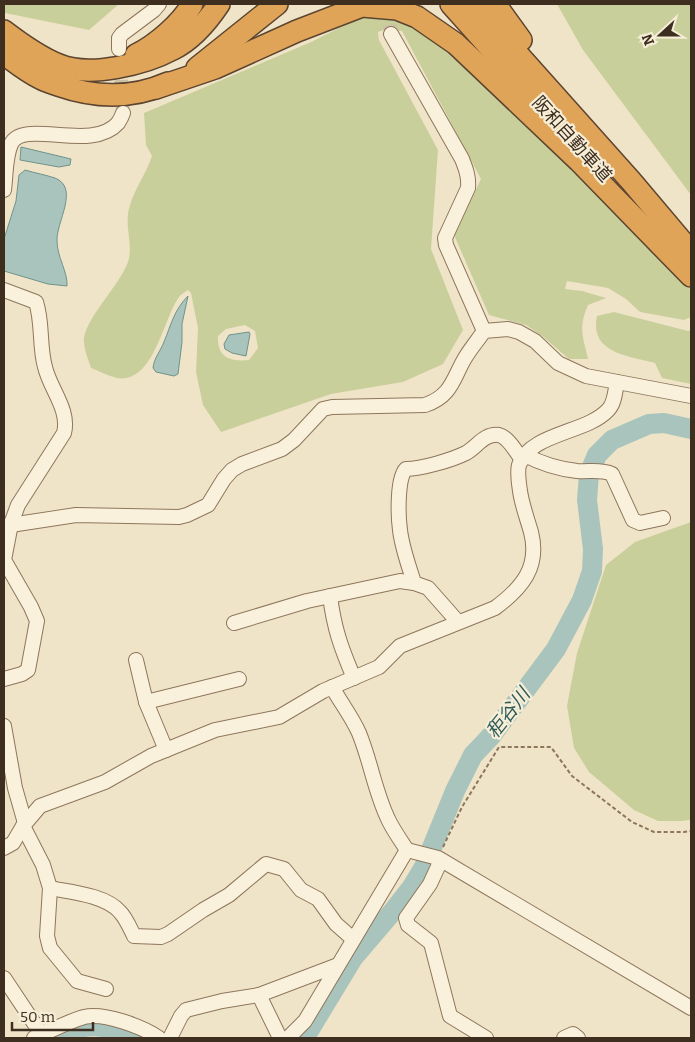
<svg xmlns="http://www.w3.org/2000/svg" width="695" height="1042" font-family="Bitter,'Noto Sans JP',serif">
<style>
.green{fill:#c9cf9b;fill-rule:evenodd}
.water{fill:#a9c4bc;stroke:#6f938a}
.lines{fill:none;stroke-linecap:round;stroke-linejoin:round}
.river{stroke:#a9c4bc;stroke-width:20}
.minor-tunnel{stroke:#ccc0a6;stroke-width:14;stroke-dasharray:14 7;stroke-linecap:butt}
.minor-casing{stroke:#8d765c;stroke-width:16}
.highway-casing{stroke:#5b4430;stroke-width:24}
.path{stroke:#8d765c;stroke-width:2;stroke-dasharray:4 2.5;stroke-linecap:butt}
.minor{stroke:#faf1dc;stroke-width:14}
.highway{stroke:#e0a458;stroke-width:21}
.labels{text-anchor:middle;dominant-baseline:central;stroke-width:4.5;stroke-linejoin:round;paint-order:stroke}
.street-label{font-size:18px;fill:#3d2e20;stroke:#f7eed8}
.water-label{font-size:19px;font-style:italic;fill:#2f5d5a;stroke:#f7eed8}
</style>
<rect width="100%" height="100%" fill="#f0e4c8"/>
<!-- green -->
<g class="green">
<polygon points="4,4 119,4 89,30 5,13 4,12"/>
<polygon points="557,4 691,4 691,195 583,50"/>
<path d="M361,17l47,4 29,21 99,91 155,157v27l-7,3 -44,-8 -14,-13 -18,-11 -41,-7 -2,8 17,2 24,7 -18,7c-10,23 -5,31 0,54h-19l-28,-24 -15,-10 -37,-10 -35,-80 27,-56 -79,-148 -18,-1 -6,2 1,8 59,110 -7,99 32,81 -20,34 -40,18 -72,12 -110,38 -18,-27 -7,-33 2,-44 -7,-35 -3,-3c-3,2 -7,4 -9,7 -16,22 -25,87 -62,81 -9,-2 -18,-7 -26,-10 -3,-9 -8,-21 -7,-30 4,-23 35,-52 44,-76 6,-19 -5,-36 2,-57 5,-17 16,-31 22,-49l-6,-11 -2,-32 167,-71zM245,325l10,6 3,17 -9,12c-20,2 -32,-3 -31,-24l8,-7z"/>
<path d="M614,312l74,19 3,-1v54l-29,-6 -7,-15c-26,-7 -66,-10 -58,-47z"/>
<polygon points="691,522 691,820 681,821 658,821 634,810 589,772 574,748 567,706 577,653 606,565 635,542"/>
</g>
<!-- water -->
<g class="water">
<polygon points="21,147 71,159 70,165 59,167 20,160"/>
<path d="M25,170c10,3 21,5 30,8 25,10 1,44 2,63 0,16 11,31 10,45l-19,-2 -44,-13v-32l12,-38 3,-26z"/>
<path d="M188,296l-6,28v18l-4,32 -4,2 -18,-4 -3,-4c1,-10 7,-16 11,-26 7,-17 10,-32 24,-46z"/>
<polygon points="249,332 250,334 246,356 232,353 225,349 224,344 229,335"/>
</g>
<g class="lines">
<!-- river -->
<g class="river">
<path d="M47,1038c41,-16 54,-15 94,0"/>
<polyline points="303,1038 310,1029 353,958 394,910 412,887 424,867 455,791 473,755 492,735 556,649 582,600 592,571 593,549 587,500 589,474 597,455 612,440 649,424 664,423 691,429"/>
</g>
<!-- minor-tunnel -->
<g class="minor-tunnel">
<polyline points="388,4 391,34"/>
<polyline points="120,59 123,113"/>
</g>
<defs>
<g id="minor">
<path d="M391,34l71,125c4,10 7,18 6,29l-23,50 1,7 38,86"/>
<polyline points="119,49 119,38 122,34 154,10 159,4"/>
<path d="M4,190c2,-15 1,-32 7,-46 12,-26 81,9 107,-21 2,-3 4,-7 5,-10"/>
<path d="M4,290l32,12c7,21 3,44 9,65 5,22 25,43 19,66l-46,72 -7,19 -7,36 27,47 6,14 -9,49 -6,4 -18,5"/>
<path d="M525,455c17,9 34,14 52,16 12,1 24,-2 35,3l21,46 7,3 23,-5"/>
<path d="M4,526l72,-11 103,2 8,-2 21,-10 16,-26 8,-9 10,-6 40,-15 12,-9 29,-31 9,-2 93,-2c27,-9 28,-27 40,-47 6,-10 13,-18 19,-27l24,-2 11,3 16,9 23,22 28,13 105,20"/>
<path d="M330,596c4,32 11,52 24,82"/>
<path d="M458,622l-30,-34 -14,-5c-5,-17 -12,-35 -14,-53 -2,-14 -3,-52 6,-61 15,0 46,-9 60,-16 11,-6 18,-20 33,-18 9,2 18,18 23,25"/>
<polyline points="234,623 307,601 400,581 414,583"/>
<polyline points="136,660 146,702 166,750"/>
<path d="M332,687c9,16 20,30 27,46 12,29 16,60 30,88 5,10 12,20 18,29l31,8 253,150"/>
<polyline points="146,702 239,679"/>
<polyline points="4,726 15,788 25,823"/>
<polyline points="23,826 43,865 50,888 47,936 50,948 77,981 106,989"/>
<path d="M4,848l9,-5 10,-17 17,-20 65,-24 46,-26 64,-26 64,-13 44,-26 56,-24 21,-21 95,-38c27,-20 45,-41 36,-76 -4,-14 -9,-27 -11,-41 -1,-7 -3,-19 -1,-26 11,-32 68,-32 89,-55 7,-7 7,-19 9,-28"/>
<polyline points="441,860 430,884 406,918 408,925 431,943 450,1016 486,1038"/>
<path d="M50,888c20,4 56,7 70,24 6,6 10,16 14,24l27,1 7,-3 35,-24 26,-15 37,-31 18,5 17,21 17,9 18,25 17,15"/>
<polyline points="4,978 42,1035"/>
<polyline points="259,995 280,1038"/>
<path d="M34,1038c16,-7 33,-16 50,-21 20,-5 59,10 75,21"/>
<polyline points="170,1038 181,1016 186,1010 222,1001 259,995 338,965"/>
<polyline points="288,1038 305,1021 407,850"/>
<polyline points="564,1038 573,1034 578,1038"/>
</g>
<g id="highway">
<polyline points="451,4 559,125"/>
<polyline points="473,4 631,181 691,252"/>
<polyline points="495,4 521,40"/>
<path d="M4,31c17,13 35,26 55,34 31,13 86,-1 114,-16 20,-10 34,-27 46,-45"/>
<path d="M4,54c11,8 23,18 36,24 5,3 12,5 18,7 37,13 74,14 110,-2"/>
<path d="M136,55c20,-10 46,-32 56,-51"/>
<polyline points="197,68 277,4"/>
<polyline points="156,88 215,68 297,31 362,6 397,9 417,17 456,44 579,161 691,276"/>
</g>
</defs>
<!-- minor casing -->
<use href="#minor" class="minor-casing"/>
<!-- highway casing -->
<use href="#highway" class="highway-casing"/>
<!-- path -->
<polyline class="path" points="443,847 462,807 499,747 551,747 572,776 632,822 654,832 684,832 691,831"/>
<!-- minor -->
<use href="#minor" class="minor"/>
<!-- highway -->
<use href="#highway" class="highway"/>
</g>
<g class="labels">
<!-- street labels -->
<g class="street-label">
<text transform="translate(572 139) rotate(48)">阪和自動車道</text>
</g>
<!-- water labels -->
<g class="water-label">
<text transform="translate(508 713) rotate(-52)">秬谷川</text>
</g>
</g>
<!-- border -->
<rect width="695" height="1042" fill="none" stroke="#3d2e20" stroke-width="10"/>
<!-- north arrow -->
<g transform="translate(660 35) rotate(249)" stroke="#f7eed8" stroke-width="4" paint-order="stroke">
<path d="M0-4L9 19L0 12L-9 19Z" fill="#3d2e20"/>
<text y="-8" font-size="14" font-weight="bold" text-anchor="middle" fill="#3d2e20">N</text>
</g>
<!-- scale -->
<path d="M12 1022v8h81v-8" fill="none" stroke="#3d2e20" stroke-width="2.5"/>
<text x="20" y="1022" font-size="15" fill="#3d2e20" stroke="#f7eed8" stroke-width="4" paint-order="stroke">50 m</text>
</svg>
